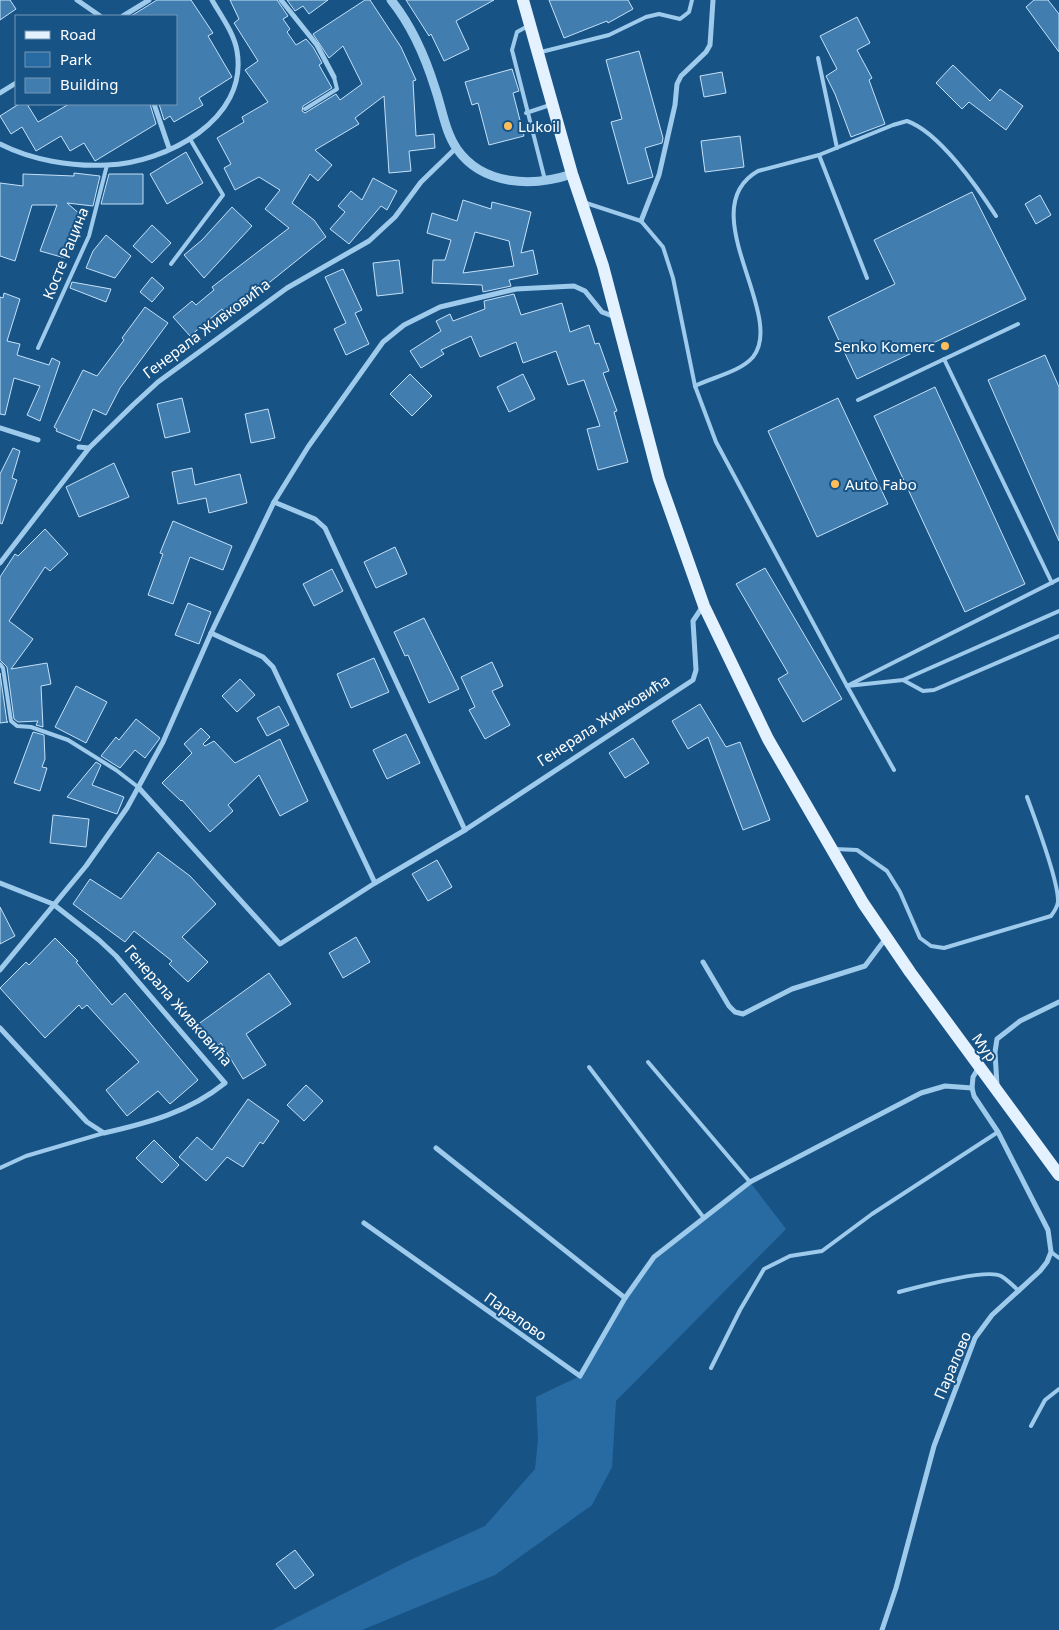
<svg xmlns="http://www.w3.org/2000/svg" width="1059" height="1630" font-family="'Noto Sans',sans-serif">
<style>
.green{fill:#286ba3}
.building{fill:#417daf;stroke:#c4e1f9;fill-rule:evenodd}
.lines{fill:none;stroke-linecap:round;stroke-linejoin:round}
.service{stroke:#9ecaec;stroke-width:4}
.minor{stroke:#9ecaec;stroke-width:5}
.tertiary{stroke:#9ecaec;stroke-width:9}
.primary{stroke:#e4f1ff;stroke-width:12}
.poi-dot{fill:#ffbe5a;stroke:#185385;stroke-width:2}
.labels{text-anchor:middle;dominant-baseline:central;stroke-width:4;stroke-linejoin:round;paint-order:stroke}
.poi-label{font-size:15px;fill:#fff;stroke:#185385;text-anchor:start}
.street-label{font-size:15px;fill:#fff;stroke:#185385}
</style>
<rect width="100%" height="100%" fill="#185385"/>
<!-- green -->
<polygon class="green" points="750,1182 786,1229 616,1401 612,1467 592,1505 495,1575 362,1630 272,1630 406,1562 485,1526 535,1469 538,1440 536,1397 580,1376 625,1298 654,1257"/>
<!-- building -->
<g class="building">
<polygon points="0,0 10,0 16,9 0,20"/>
<polygon points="157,0 191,0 213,33 208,36 232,77 199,98 203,105 174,122 170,116 164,120 159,104 176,104 176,16 131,16"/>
<polygon points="230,0 277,0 288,16 283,19 290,29 287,32 296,45 306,39 313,47 322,63 319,65 332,88 303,106 302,111 305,113 336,94 340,100 362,84 343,46 329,58 313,34 365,0 370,0 401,47 416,80 413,81 416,136 434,134 435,148 409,151 411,171 389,173 384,96 355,118 359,124 315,150 332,165 318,181 310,174 292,203 314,220 326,237 260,290 259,288 227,316 222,309 190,336 173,317 192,301 196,305 214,290 212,287 289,228 265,209 280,190 259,177 235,190 224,168 231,164 217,138 244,122 242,117 268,102 245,70 258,61 234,23 239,19"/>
<polygon points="287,0 328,0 309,14 303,6 295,11"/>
<polygon points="406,0 494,0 456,21 469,49 444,61 431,34 429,36"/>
<polygon points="549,0 628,0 633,9 608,23 607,21 564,38"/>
<polygon points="1034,0 1048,0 1059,14 1059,52 1026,7"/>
<polygon points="857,17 870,43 857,50 872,78 869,80 885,124 851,137 835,94 826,76 837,69 820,36"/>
<polygon points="639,51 663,138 662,143 645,148 653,177 628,184 611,122 622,119 606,60"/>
<polygon points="953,65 990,101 1000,89 1023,106 1006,130 969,102 962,109 936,83"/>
<polygon points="512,69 519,91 513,93 524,136 489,145 478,103 472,105 465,82"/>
<polygon points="722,72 726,93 704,97 700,76"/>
<polygon points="19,104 27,104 38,122 69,104 150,104 156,124 95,161 84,143 70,151 61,136 36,151 22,127 11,134 0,116"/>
<polygon points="740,136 744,167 705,172 701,141"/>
<polygon points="186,152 203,183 167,204 150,174"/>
<polygon points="74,173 100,176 93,206 67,203 81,215 65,258 40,251 57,205 32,205 15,261 0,256 0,183 23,186 23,174 74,176"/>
<polygon points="109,174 143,174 143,204 101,204"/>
<polygon points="373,178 397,191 387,210 381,206 349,244 330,229 345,212 338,206 351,191 362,200"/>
<polygon points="972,192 1026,299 857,379 828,317 895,284 874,240"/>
<polygon points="1040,195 1051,215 1036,224 1025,204"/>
<path d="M463,200l28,9 1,-7 39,10 -10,41 12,-3 5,24 -29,6 2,6 -28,6 -1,-7 -50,-2 1,-23h12l6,-20 -24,-7 5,-20 25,8zM475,232l34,9 5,25 -51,7z"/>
<polygon points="232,207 252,226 204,278 184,255 202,240"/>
<polygon points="152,225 171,243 152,263 133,246"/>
<polygon points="106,235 131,256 115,278 86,268 93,251"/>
<polygon points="399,260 403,293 377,296 373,263"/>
<polygon points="343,269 362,310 355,313 369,344 346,355 334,329 346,323 325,277"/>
<polygon points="152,277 164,288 152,302 140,292"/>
<polygon points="72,282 111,289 106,302 70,288"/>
<polygon points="4,293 20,299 7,341 20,344 17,355 49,365 52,358 60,362 40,421 27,415 40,386 14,378 5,415 0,414 0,297 3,298"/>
<polygon points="514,294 521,315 562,303 570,332 589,325 595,344 599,343 609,371 603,373 617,411 614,412 628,462 598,470 587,429 600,426 584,380 568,385 556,351 523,363 516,342 480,357 471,336 441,350 444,354 421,368 410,351 441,331 436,321 450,314 453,321 485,309 484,301"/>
<polygon points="145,307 168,323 120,388 106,415 93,409 80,441 56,431 57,429 54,427 83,370 97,376 124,340 122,338"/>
<polygon points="1045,355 1059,387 1059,541 988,380"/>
<polygon points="410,374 432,396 412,416 390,394"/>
<polygon points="523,374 535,399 509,412 497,387"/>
<polygon points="935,387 1025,584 965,612 874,416"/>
<polygon points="182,398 190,432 165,438 157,404"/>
<polygon points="838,398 888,504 817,537 768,431"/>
<polygon points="268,409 275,438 251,443 245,414"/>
<polygon points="13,448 20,451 12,478 17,480 2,524 0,523 0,474"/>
<polygon points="114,463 129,497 79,517 66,487"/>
<polygon points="192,468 195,485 240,474 247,503 209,513 206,498 178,504 172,472"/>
<polygon points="173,521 232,546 223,570 190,557 173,604 148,595 163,554 160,553"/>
<polygon points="45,529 68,554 50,571 45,567 9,621 33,639 11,669 47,663 51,684 41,686 43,727 36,725 38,721 18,722 14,719 7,667 0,660 0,577 15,554 18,556"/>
<polygon points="395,547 407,574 376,588 364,562"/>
<polygon points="765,568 842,699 803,722 778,679 788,673 736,584"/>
<polygon points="332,569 343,591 314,606 303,584"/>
<polygon points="188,603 211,612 199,644 175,635"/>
<polygon points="424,618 459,689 429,703 408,655 405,656 394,632"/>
<polygon points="374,658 389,692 351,708 337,674"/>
<polygon points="492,662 503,686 492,691 510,725 485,739 469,710 475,707 461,677"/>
<polygon points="0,673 7,722 8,722 0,723"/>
<polygon points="240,679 255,695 237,712 222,696"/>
<polygon points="76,686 107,702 86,743 55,727"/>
<polygon points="700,704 726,747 740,742 770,820 743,830 708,737 688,749 672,721"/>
<polygon points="279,706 289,725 267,736 257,718"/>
<polygon points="136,719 160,738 145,758 135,750 120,768 101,756 116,737 119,740"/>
<polygon points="201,728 210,737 203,744 205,746 214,741 235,763 280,739 308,801 280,816 259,775 228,805 233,811 210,832 182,800 181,801 162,783 192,753 184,744"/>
<polygon points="33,732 44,735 45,759 42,767 47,768 40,791 14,783"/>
<polygon points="406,734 420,763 387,779 373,750"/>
<polygon points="633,738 649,763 625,778 609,753"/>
<polygon points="96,762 101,765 92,785 124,797 117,814 67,797"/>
<polygon points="53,815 89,819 86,847 50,843"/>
<polygon points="158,852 190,876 216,904 182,937 208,962 188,982 169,964 172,961 134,931 125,942 73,904 90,879 121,899"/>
<polygon points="437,860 452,887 428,901 412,874"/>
<polygon points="0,907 15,936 0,944"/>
<polygon points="356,937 370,962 343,978 329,953"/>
<polygon points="55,938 78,961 76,962 112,1005 125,993 198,1080 170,1104 158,1091 127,1116 106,1090 139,1062 87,1005 82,1009 79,1005 45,1038 0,988 26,962 29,965"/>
<polygon points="269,973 291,1004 246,1034 266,1065 243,1079 221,1043 214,1048 197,1025"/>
<polygon points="306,1085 323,1101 304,1121 287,1105"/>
<polygon points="248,1099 279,1121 263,1144 260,1142 243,1167 227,1157 206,1181 179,1157 197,1137 212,1150"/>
<polygon points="154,1140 179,1165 162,1183 136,1158"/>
<polygon points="295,1550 314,1575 295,1589 276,1564"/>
</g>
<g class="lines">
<!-- service -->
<g class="service">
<polyline points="528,26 517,32 512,50 545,180"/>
<polyline points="541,52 609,35 646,17 659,14 680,19 689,12 692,0"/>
<polyline points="818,58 837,148"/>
<polyline points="305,109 337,89 334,77"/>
<polyline points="526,113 550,105"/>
<polyline points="819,155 867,278"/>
<polyline points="586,203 641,221 663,247 673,278 695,386 716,442 847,686 903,680 1059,611"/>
<polyline points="171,264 223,195 190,139"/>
<polyline points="38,348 89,236 107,165"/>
<polyline points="944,359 1052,583"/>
<path d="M695,386c18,-9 45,-14 58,-29 34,-42 -62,-148 5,-186l61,-16 74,-30 14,-4c32,11 71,67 89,95"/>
<polyline points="858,400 1018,324"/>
<polyline points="0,664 3,668 11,721 17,726 31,727 68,740 116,770 138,787"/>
<polyline points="903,680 923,691 934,690 1059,636"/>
<polyline points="894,770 847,686 1059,579"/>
<path d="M835,849l22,1 30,21 13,21 20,46 11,8 13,2 107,-32c3,-4 6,-8 7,-14 1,-21 -23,-83 -31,-105"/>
<polyline points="648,1062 750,1182"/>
<polyline points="589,1067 704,1218"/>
<polyline points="0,1168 26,1156 104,1133"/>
<polyline points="1051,1252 1059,1258"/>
<path d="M899,1292c19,-5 87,-24 102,-16 7,4 13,11 18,15"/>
<polyline points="711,1368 740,1310 764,1269 790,1256 822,1251 872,1214 998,1132"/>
<polyline points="1031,1426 1045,1400 1059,1389"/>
</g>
<!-- minor -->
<g class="minor">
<polyline points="77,0 100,16"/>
<polyline points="281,0 317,45 334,77"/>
<polyline points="123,16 149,0"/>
<polyline points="0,93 16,83"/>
<polyline points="154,104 169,148"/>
<path d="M0,144c31,16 72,23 107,21 58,-2 142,-45 130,-114 -3,-18 -16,-35 -25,-51"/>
<polyline points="641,221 659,175 675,105 677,84 681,76 706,52 710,45 713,0"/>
<polyline points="0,428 38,440"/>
<polyline points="79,447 89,448"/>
<polyline points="274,502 315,519 325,528 465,830"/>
<polyline points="0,563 89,448 133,405 158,382 287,288 369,241 395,217 421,182 456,148"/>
<polyline points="211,633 263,657 273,667 375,883"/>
<polyline points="138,787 280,944 375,883 465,830 693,680 696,670 693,621 703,606"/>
<path d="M0,883l53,21 46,36 17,16 109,127c-36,29 -77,40 -121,50l-17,-11 -87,-94"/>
<polyline points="703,962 729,1006 735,1012 743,1014 792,989 865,966 886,938"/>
<polyline points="0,970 86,866 127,808 163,742 211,633 274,502 308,447 383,342 404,325 440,307 516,289 574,286 585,291 602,312 615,317"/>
<polyline points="997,1086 995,1052 997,1039 1020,1021 1059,1002"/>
<polyline points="436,1148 625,1298 654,1257 750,1182 921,1093 945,1086 972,1088"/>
<polyline points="364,1223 580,1376 625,1298"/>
<polyline points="882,1630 896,1588 934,1446 975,1338 992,1315 1040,1271 1047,1262 1051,1252 1048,1230 998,1132 974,1096 972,1088 973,1077 979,1067"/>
</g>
<!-- tertiary -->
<path class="tertiary" d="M391,0c21,26 34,56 44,88 7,20 10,44 22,61 26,37 76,38 115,25"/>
<!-- primary -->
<polyline class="primary" points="523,0 572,174 603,266 659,479 704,606 768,739 863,903 910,972 1059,1175"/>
</g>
<!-- markers -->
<g class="poi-dot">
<circle cx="508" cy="126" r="5"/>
<circle cx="945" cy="346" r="5"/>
<circle cx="835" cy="484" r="5"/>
</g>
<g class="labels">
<!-- poi labels -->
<g class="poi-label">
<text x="518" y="126">Lukoil</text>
<text x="935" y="346" text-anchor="end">Senko Komerc</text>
<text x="845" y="484">Auto Fabo</text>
</g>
<!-- street labels -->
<g class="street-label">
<text transform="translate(65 253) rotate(-68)">Косте Рацина</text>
<text transform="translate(206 328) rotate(-37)">Генерала Живковића</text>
<text transform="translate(603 720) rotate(-33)">Генерала Живковића</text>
<text transform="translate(179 1005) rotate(49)">Генерала Живковића</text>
<text transform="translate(985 1047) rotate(54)">Мур</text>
<text transform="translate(516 1316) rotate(35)">Паралово</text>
<text transform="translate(952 1365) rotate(-67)">Паралово</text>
</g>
</g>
<!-- legend -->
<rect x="15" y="15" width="162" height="90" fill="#185385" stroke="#7498b6"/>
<rect x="25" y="31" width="25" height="8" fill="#e4f1ff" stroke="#7498b6"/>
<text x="60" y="40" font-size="15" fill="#ffffff">Road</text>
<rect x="25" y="52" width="25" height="15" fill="#286ba3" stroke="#7498b6"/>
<text x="60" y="65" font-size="15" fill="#ffffff">Park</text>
<rect x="25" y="78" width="25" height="15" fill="#417daf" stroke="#7498b6"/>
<text x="60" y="90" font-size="15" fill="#ffffff">Building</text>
</svg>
